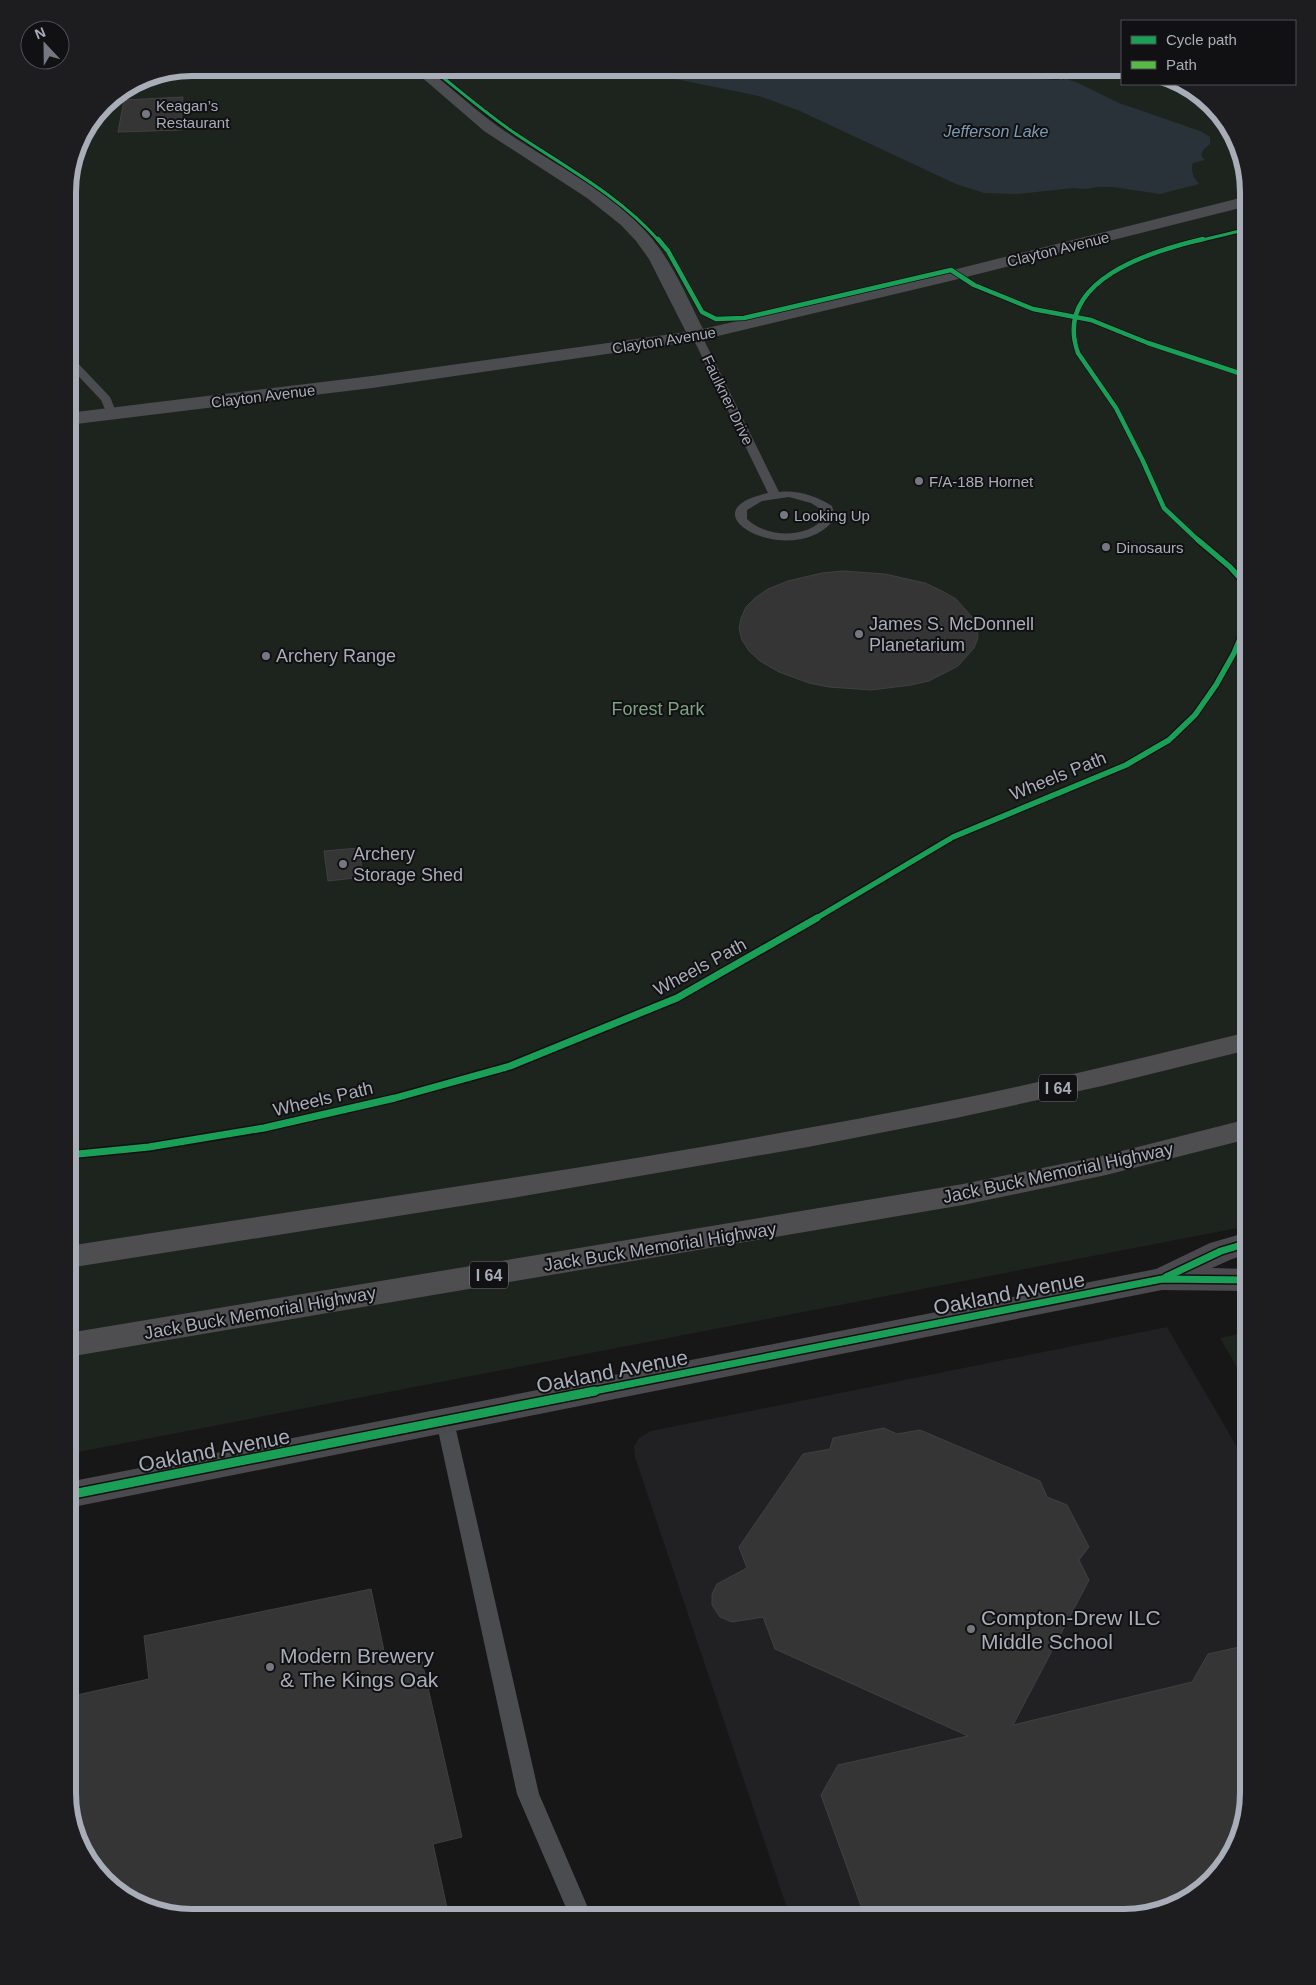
<svg xmlns="http://www.w3.org/2000/svg" width="1316" height="1985" font-family="Helvetica,sans-serif">
<style>
.built{fill:#212123}
.green{fill:#1d241e}
.water{fill:#2a3239}
.pier{fill:#171717}
.lines{fill:none;stroke-linecap:round;stroke-linejoin:round}
.stream{fill:#2a3239;fill-rule:evenodd}
.building{fill:#353536;stroke:#3f4043}
.lane{fill:#4b4c50;fill-rule:evenodd}
.street{fill:#4b4c50;fill-rule:evenodd}
.secondary{fill:#4a4a4e;fill-rule:evenodd}
.highway{fill:#4e4e51;fill-rule:evenodd}
.quiet{stroke:#58b947;stroke-width:2.5;stroke-dasharray:5.5 2.5;stroke-linecap:butt}
.cycleway-far4-casing{stroke:#111113;stroke-width:5}
.cycleway-far3-casing{stroke:#111113;stroke-width:6}
.cycleway-far2-casing{stroke:#111113;stroke-width:8}
.cycleway-far1-casing{stroke:#111113;stroke-width:10}
.cycleway-casing{stroke:#111113;stroke-width:12}
.cycleway-far4{stroke:#1a9f57;stroke-width:3}
.cycleway-far3{stroke:#1a9f57;stroke-width:4.5}
.cycleway-far2{stroke:#1a9f57;stroke-width:5.5}
.cycleway-far1{stroke:#1a9f57;stroke-width:7}
.cycleway{stroke:#1a9f57;stroke-width:9}
.poi-dot{fill:#757880;stroke:#111113;stroke-width:2}
.labels{text-anchor:middle;dominant-baseline:central;stroke-width:4;stroke-linejoin:round;paint-order:stroke}
.far-poi-label{font-size:15px;fill:#a8adb8;stroke:#111113;text-anchor:start}
.far-street-label{font-size:15px;fill:#a8adb8;stroke:#111113}
.far-water-label{font-size:16px;font-style:italic;fill:#7f9bb3;stroke:#111113}
.shield{fill:#111113;stroke:#7b7e86;stroke-width:1}
.shield-label{font-size:16px;font-weight:bold;fill:#a8adb8}
.poi-label{font-size:18px;fill:#a8adb8;stroke:#111113;text-anchor:start}
.park-label{font-size:18px;fill:#7fa381;stroke:#111113}
.street-label{font-size:18px;fill:#a8adb8;stroke:#111113}
.near-street-label{font-size:21px;fill:#a8adb8;stroke:#111113}
.near-poi-label{font-size:21px;fill:#a8adb8;stroke:#111113;text-anchor:start}
.rim{fill:none;stroke:#a8adb8;stroke-width:6}
</style>
<rect width="100%" height="100%" fill="#171717"/>
<!-- built -->
<polygon class="built" points="1167,1327 1248,1466 1248,1793 1232,1855 1123,1917 790,1917 635,1457 634,1446 639,1438 651,1431"/>
<!-- green -->
<g class="green">
<polygon points="193,68 1122,68 1122,84 1179,84 1193,88 1232,130 1248,193 1248,1226 68,1454 68,185 77,144 104,104 145,77"/>
<polygon points="1248,1332 1248,1386 1220,1338"/>
</g>
<!-- water -->
<path class="water" d="M622,68h414l42,15 41,20 81,28 10,6v7l-7,6 -2,6 4,4 -12,3c-3,8 1,15 6,21l-39,10 -47,-7h-16l-11,2 -13,-1 -55,6 -34,-1 -28,-9 -156,-73 -41,-15z"/>
<!-- pier -->
<polygon class="pier" points="956,68 970,68 1009,75 1061,77 1065,80 1007,78"/>
<g class="lines">
<!-- stream -->
<polygon class="stream" points="1062,68 1071,68 1049,75 1046,73"/>
</g>
<!-- building -->
<g class="building">
<polygon points="183,97 181,130 118,132 124,100"/>
<polygon points="843,571 885,574 925,583 942,591 956,599 973,618 977,628 978,638 974,648 958,666 929,681 911,685 871,690 829,687 809,683 779,672 760,661 749,651 742,640 739,629 741,618 746,607 755,598 768,589 788,581 822,573"/>
<polygon points="359,848 363,877 328,881 324,851"/>
<polygon points="884,1428 897,1434 920,1430 1040,1481 1047,1497 1067,1505 1089,1547 1079,1560 1089,1580 1013,1725 1192,1682 1208,1654 1248,1645 1248,1793 1232,1855 1186,1901 1123,1918 865,1917 821,1795 838,1765 968,1736 775,1649 763,1617 732,1622 720,1617 712,1605 712,1594 717,1584 747,1568 739,1547 803,1454 830,1449 833,1438"/>
<polygon points="371,1589 387,1665 421,1657 462,1837 433,1844 449,1917 185,1917 123,1897 84,1855 68,1792 68,1697 149,1679 144,1636"/>
</g>
<g class="lines">
<!-- lane -->
<g class="lane">
<path d="M697,333l5,3 77,156c19,-2 37,4 53,14l3,12c-39,55 -157,-6 -67,-25l-76,-157zM789,497l22,6 11,7 2,8c-17,21 -58,20 -77,1v-9l15,-9z"/>
<polygon points="68,356 72,357 110,397 117,414 116,416 108,416 101,400 68,365"/>
<polygon points="445,1414 451,1416 454,1421 539,1794 592,1917 570,1917 517,1794 436,1421 439,1416"/>
</g>
<!-- street -->
<path class="street" d="M411,68h15c27,21 52,45 80,64 48,33 103,58 142,102 24,27 39,63 55,95l242,-57 303,-76v10l-302,76 -249,59 -325,47 -304,37v-12l304,-37 314,-44 -37,-73 -13,-18 -15,-16 -34,-27 -103,-67z"/>
<!-- secondary -->
<polygon class="secondary" points="1248,1232 1248,1254 1232,1259 1212,1268 1248,1269 1248,1291 1162,1290 68,1508 68,1482 1156,1269 1210,1243"/>
<!-- highway -->
<g class="highway">
<path d="M1248,1032v18l-146,36 -146,32 -148,29 -296,51 -444,70v-22c296,-46 593,-87 886,-146 99,-20 196,-44 294,-68z"/>
<polygon points="1248,1119 1248,1139 1106,1175 963,1205 68,1357 68,1333 963,1184 1106,1155"/>
</g>
<!-- quiet -->
<polyline class="quiet" points="962,68 1008,76 1063,78"/>
<defs>
<g id="cycleway-far4">
<path d="M431,68c28,22 55,46 85,66 49,33 104,62 143,107"/>
<polyline points="1198,241 1248,229"/>
</g>
<g id="cycleway-far3">
<polyline points="658,239 668,251 702,312 716,319 744,318 951,270 974,285 1033,309 1091,320 1148,343 1248,376"/>
<path d="M1200,542l-36,-34 -22,-49 -26,-51 -38,-55c-26,-73 74,-102 125,-114"/>
</g>
<g id="cycleway-far2">
<polyline points="1198,540 1230,567 1248,587"/>
<polyline points="815,919 953,837 1126,765 1169,740 1195,715 1216,685 1234,653 1248,620"/>
</g>
<g id="cycleway-far1">
<polyline points="68,1155 149,1147 264,1128 395,1098 510,1066 677,998 817,918"/>
<polyline points="1166,1277 1221,1251 1248,1243"/>
<polyline points="589,1392 1162,1279 1248,1280"/>
</g>
<polyline id="cycleway" points="68,1495 595,1391"/>
</defs>
<!-- cycleway-far4 casing -->
<use href="#cycleway-far4" class="cycleway-far4-casing"/>
<!-- cycleway-far3 casing -->
<use href="#cycleway-far3" class="cycleway-far3-casing"/>
<!-- cycleway-far2 casing -->
<use href="#cycleway-far2" class="cycleway-far2-casing"/>
<!-- cycleway-far1 casing -->
<use href="#cycleway-far1" class="cycleway-far1-casing"/>
<!-- cycleway casing -->
<use href="#cycleway" class="cycleway-casing"/>
<!-- cycleway-far4 -->
<use href="#cycleway-far4" class="cycleway-far4"/>
<!-- cycleway-far3 -->
<use href="#cycleway-far3" class="cycleway-far3"/>
<!-- cycleway-far2 -->
<use href="#cycleway-far2" class="cycleway-far2"/>
<!-- cycleway-far1 -->
<use href="#cycleway-far1" class="cycleway-far1"/>
<!-- cycleway -->
<use href="#cycleway" class="cycleway"/>
</g>
<!-- markers -->
<g class="poi-dot">
<circle cx="146" cy="114" r="5"/>
<circle cx="919" cy="481" r="5"/>
<circle cx="784" cy="515" r="5"/>
<circle cx="1106" cy="547" r="5"/>
<circle cx="859" cy="634" r="5"/>
<circle cx="266" cy="656" r="5"/>
<circle cx="343" cy="864" r="5"/>
<circle cx="971" cy="1629" r="5"/>
<circle cx="270" cy="1667" r="5"/>
</g>
<g class="labels">
<!-- far-poi labels -->
<g class="far-poi-label">
<text x="156" y="105">Keagan’s<tspan x="156" dy="17">Restaurant</tspan></text>
<text x="929" y="481">F/A-18B Hornet</text>
<text x="794" y="515">Looking Up</text>
<text x="1116" y="547">Dinosaurs</text>
</g>
<!-- far-street labels -->
<g class="far-street-label">
<text transform="translate(1058 249) rotate(-14)">Clayton Avenue</text>
<text transform="translate(664 340) rotate(-9)">Clayton Avenue</text>
<text transform="translate(263 396) rotate(-7)">Clayton Avenue</text>
<text transform="translate(728 400) rotate(64)">Faulkner Drive</text>
</g>
<!-- far-water labels -->
<g class="far-water-label">
<text x="996" y="131">Jefferson Lake</text>
</g>
<!-- shield labels -->
<g class="shield">
<rect x="1039" y="1074.5" width="38" height="27" rx="4"/>
<rect x="470" y="1261.5" width="38" height="27" rx="4"/>
</g>
<g class="shield-label">
<text x="1058" y="1088">I 64</text>
<text x="489" y="1275">I 64</text>
</g>
<!-- poi labels -->
<g class="poi-label">
<text x="869" y="624">James S. McDonnell<tspan x="869" dy="21">Planetarium</tspan></text>
<text x="276" y="656">Archery Range</text>
<text x="353" y="854">Archery<tspan x="353" dy="21">Storage Shed</tspan></text>
</g>
<!-- park labels -->
<g class="park-label">
<text x="658" y="709">Forest Park</text>
</g>
<!-- street labels -->
<g class="street-label">
<text transform="translate(1058 776) rotate(-22)">Wheels Path</text>
<text transform="translate(700 967) rotate(-28)">Wheels Path</text>
<text transform="translate(323 1099) rotate(-13)">Wheels Path</text>
<text transform="translate(1058 1173) rotate(-12)">Jack Buck Memorial Highway</text>
<text transform="translate(660 1247) rotate(-9)">Jack Buck Memorial Highway</text>
<text transform="translate(260 1313) rotate(-10)">Jack Buck Memorial Highway</text>
</g>
<!-- near-street labels -->
<g class="near-street-label">
<text transform="translate(1009 1293) rotate(-11)">Oakland Avenue</text>
<text transform="translate(612 1371) rotate(-11)">Oakland Avenue</text>
<text transform="translate(214 1450) rotate(-11)">Oakland Avenue</text>
</g>
<!-- near-poi labels -->
<g class="near-poi-label">
<text x="981" y="1617">Compton-Drew ILC<tspan x="981" dy="24">Middle School</tspan></text>
<text x="280" y="1655">Modern Brewery<tspan x="280" dy="24">&amp; The Kings Oak</tspan></text>
</g>
</g>
<!-- crop -->
<path d="M0 0H1316V1985H0ZM192 76H1124A116 116 0 0 1 1240 192V1793A116 116 0 0 1 1124 1909H192A116 116 0 0 1 76 1793V192A116 116 0 0 1 192 76Z" fill="#1d1d20" fill-rule="evenodd"/>
<path class="rim" d="M192 76H1124A116 116 0 0 1 1240 192V1793A116 116 0 0 1 1124 1909H192A116 116 0 0 1 76 1793V192A116 116 0 0 1 192 76Z"/>
<!-- legend -->
<rect x="1121" y="20" width="175" height="65" fill="#111113" stroke="#4d4f55"/>
<rect x="1131" y="36" width="25" height="8" fill="#1a9f57" stroke="#4d4f55"/>
<text x="1166" y="45" font-size="15" fill="#a8adb8">Cycle path</text>
<rect x="1131" y="61" width="25" height="8" fill="#58b947" stroke="#4d4f55"/>
<text x="1166" y="70" font-size="15" fill="#a8adb8">Path</text>
<!-- north arrow -->
<g transform="translate(45 45) rotate(338)"><circle r="24" fill="#111113" stroke="#4d4f55"/>
<path d="M0-4L9 19L0 12L-9 19Z" fill="#757880"/>
<text y="-8" font-size="14" font-weight="bold" text-anchor="middle" fill="#a8adb8">N</text>
</g>
</svg>
